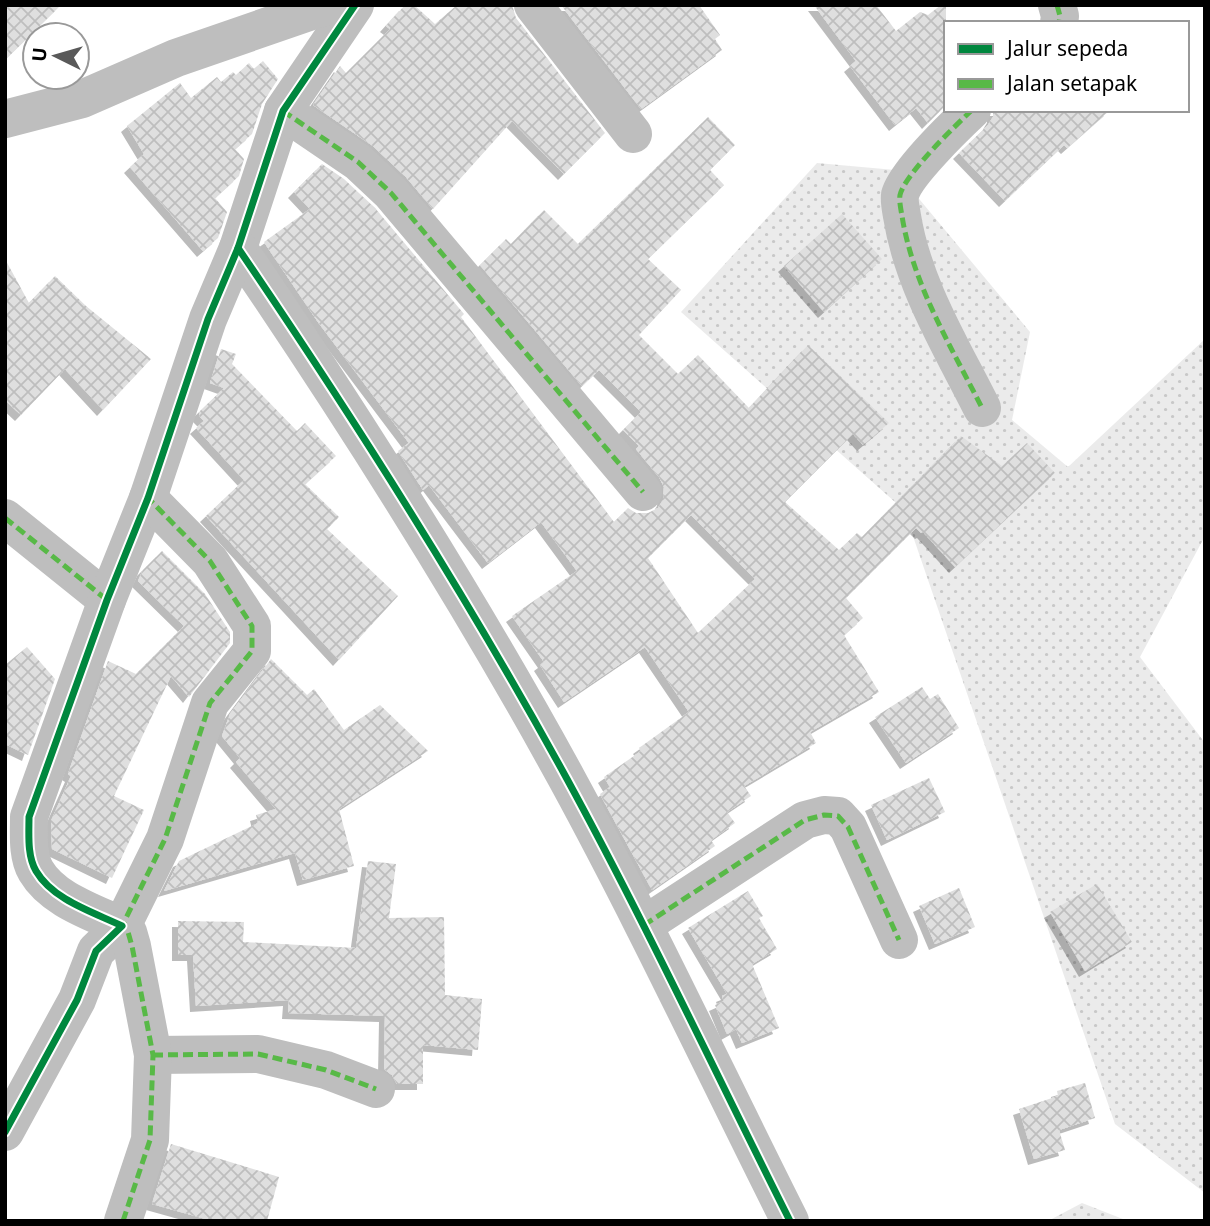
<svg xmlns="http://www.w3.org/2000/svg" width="1210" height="1226" font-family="'Noto Sans',sans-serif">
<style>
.grass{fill:url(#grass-dots)}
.building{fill:url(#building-cross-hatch);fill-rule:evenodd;filter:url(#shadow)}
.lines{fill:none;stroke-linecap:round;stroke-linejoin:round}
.minor{stroke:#bebebe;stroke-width:38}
.quiet{stroke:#58b947;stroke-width:5;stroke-dasharray:10 5;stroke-linecap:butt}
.cycleway-casing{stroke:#fff;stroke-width:11}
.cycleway{stroke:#00873e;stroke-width:7}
</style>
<defs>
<pattern id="grass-dots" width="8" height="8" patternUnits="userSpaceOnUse" patternTransform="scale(1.75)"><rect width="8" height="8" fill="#ebebeb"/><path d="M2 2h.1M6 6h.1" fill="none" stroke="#c8c8c8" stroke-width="1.8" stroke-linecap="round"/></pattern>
<pattern id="building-cross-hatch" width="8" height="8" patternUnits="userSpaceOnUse" patternTransform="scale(1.75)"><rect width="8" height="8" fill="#dfdfdf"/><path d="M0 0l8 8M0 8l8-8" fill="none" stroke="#bebebe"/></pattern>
<filter id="shadow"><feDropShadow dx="-6" dy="6" stdDeviation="0" flood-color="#0004"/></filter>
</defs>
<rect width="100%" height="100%" fill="#fff"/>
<!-- grass -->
<g class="grass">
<polygon points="817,163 895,170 1030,332 1012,420 1068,467 1205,339 1205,536 1140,657 1205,743 1205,1193 1115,1124 904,510 681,312"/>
<polygon points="1082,1203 1128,1221 1048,1221"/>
</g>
<!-- building -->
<g class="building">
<polygon points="5,5 61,5 5,60"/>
<polygon points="405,5 414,5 435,24 457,5 512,5 516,18 605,133 564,174 512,121 433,209 406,177 373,146 313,105 340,66 346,73 390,29 386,26"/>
<polygon points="561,5 699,5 720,35 715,39 722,50 641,109"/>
<polygon points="814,5 876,5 896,31 920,12 928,15 941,5 946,5 946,105 928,123 916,108 895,125 850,66 856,61"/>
<polygon points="263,61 278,79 262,104 252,134 235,149 244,159 239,176 215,198 227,212 218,238 203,251 130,167 144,154 127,126 180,83 191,98 217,77 221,82 233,72 236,75 249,63 254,69"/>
<polygon points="993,110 1110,110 1067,148 1064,145 1005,201 959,153 988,125 993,117"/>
<path d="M708,117l27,28 -25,25 14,15 -76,74 33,31 -42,45 39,39 20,-19 51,53 59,-63 81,78 -26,22 -10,-11 -68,68 54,48 18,-17 5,4 99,-101 41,30 25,-23 28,30 -100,94 -32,-35 -2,1 -5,-5 -70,70 17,20 -19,17 35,57 -69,40 6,11 -72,43 7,10 -24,16 8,11 -24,17 4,6 -63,44 -52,-96 10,-7 -6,-10 37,-26 -2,-3 50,-36 -44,-65 -81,55 -24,-37 4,-3 -32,-46 65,-45 -36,-49 -53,41 -59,-78 -6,5 -25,-39 11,-8 -91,-121 -54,-80 46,-33 -16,-17 28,-28 22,15 31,29 89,106 -3,3 153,205 14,-14 8,5h12l10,-5 5,-8 1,-13 -5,-10 -23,-28 3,-3 -16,-16 18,-18 -42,-42 -17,16 -102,-121 26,-26 5,5 33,-34 34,34zM691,515l64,64 -57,54 -50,-75z"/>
<polygon points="842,214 882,259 824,312 784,266"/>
<polygon points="5,259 29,303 55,276 86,306 151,359 103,410 65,369 21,415 5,400"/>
<polygon points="221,349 236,354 232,364 297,431 305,423 336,456 305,484 339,517 327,529 398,596 339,660 206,516 244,480 196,428 204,421 199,416 200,411 224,388 210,383"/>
<polygon points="162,551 205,594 230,632 230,643 189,697 171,676 114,796 144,810 112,878 52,849 51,821 71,776 68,774 108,661 136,674 184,626 138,581 143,570"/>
<polygon points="27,647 55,679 28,755 5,744 5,665"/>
<polygon points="271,659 307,695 314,689 344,730 380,705 428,751 339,809 354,866 303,880 295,853 164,891 179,861 258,823 256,815 276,809 236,762 240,758 222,736 230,714"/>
<polygon points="922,687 930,699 938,694 959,728 906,763 875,717"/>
<polygon points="929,778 945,812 887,840 871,805"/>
<polygon points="368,861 396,864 389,918 444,917 445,995 482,999 478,1050 423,1045 423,1084 397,1084 392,1075 384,1069 385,1016 288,1013 289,1000 196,1006 193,955 178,955 178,921 244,922 243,942 356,948"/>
<polygon points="1097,884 1132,942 1085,971 1050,912"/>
<polygon points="959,888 975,927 935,944 919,906"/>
<polygon points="748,891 763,916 759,918 777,949 752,964 779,1028 742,1043 736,1029 727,1034 715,1005 724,1001 722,996 727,994 688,928"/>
<polygon points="1085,1083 1095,1118 1059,1130 1065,1150 1034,1159 1019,1109 1058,1096 1057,1091"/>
<polygon points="171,1144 279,1177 267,1221 213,1221 152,1204"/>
</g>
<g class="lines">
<!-- minor -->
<g class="minor">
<path d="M355,5l-72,106 -45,137c117,172 229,348 329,531 79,145 149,295 223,442"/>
<polyline points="533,5 633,134"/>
<polyline points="1057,5 1060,16 1059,23"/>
<path d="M972,110c-17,16 -67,64 -72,85 -1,6 1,15 2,21 11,69 49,130 80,192"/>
<polyline points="283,111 358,162 391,193 643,492"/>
<polyline points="5,119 82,99 176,58 329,5"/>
<polyline points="5,518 107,600"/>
<polyline points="644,925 805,820 824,815 838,816 848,827 899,940"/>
<polyline points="153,1055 258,1054 326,1070 376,1089"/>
<path d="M5,1132l72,-132 19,-49 26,-25c-29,-14 -69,-26 -86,-55 -9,-15 -7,-37 -7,-54l78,-217 41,-102 60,-179 30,-71"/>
<polyline points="123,1221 150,1140 153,1055 132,946 128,932 122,926 165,839 210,703 252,651 252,626 210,561 148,498"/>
</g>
<!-- quiet -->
<g class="quiet">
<polyline points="1057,5 1060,16 1059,23"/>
<path d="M972,110c-17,16 -67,64 -72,85 -1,6 1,15 2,21 11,69 49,130 80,192"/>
<polyline points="283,111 358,162 391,193 643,492"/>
<polyline points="5,518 107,600"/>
<polyline points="644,925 805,820 824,815 838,816 848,827 899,940"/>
<polyline points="153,1055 258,1054 326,1070 376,1089"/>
<polyline points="123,1221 150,1140 153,1055 132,946 128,932 122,926 165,839 210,703 252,651 252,626 210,561 148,498"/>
</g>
<defs>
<g id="cycleway">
<path d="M355,5l-72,106 -45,137c117,172 229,348 329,531 79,145 149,295 223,442"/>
<path d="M5,1132l72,-132 19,-49 26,-25c-29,-14 -69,-26 -86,-55 -9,-15 -7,-37 -7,-54l78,-217 41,-102 60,-179 30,-71"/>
</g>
</defs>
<!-- cycleway casing -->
<use href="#cycleway" class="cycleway-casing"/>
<!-- cycleway -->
<use href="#cycleway" class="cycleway"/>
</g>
<!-- border -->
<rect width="1210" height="1226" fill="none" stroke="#000000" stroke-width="14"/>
<!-- legend -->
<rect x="944" y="21" width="245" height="91" fill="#ffffff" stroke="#999999" stroke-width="2"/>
<rect x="958" y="44" width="35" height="10" fill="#00873e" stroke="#999999" stroke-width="2"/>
<text x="1007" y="56" font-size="21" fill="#000000">Jalur sepeda</text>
<rect x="958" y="79" width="35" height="10" fill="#58b947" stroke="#999999" stroke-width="2"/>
<text x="1007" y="91" font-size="21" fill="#000000">Jalan setapak</text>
<!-- north arrow -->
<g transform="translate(56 56) rotate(275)"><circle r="33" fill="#ffffff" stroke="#999999" stroke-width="2"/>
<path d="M0-5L12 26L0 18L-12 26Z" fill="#595959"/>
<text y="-10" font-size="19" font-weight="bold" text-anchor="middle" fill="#000000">U</text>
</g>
</svg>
